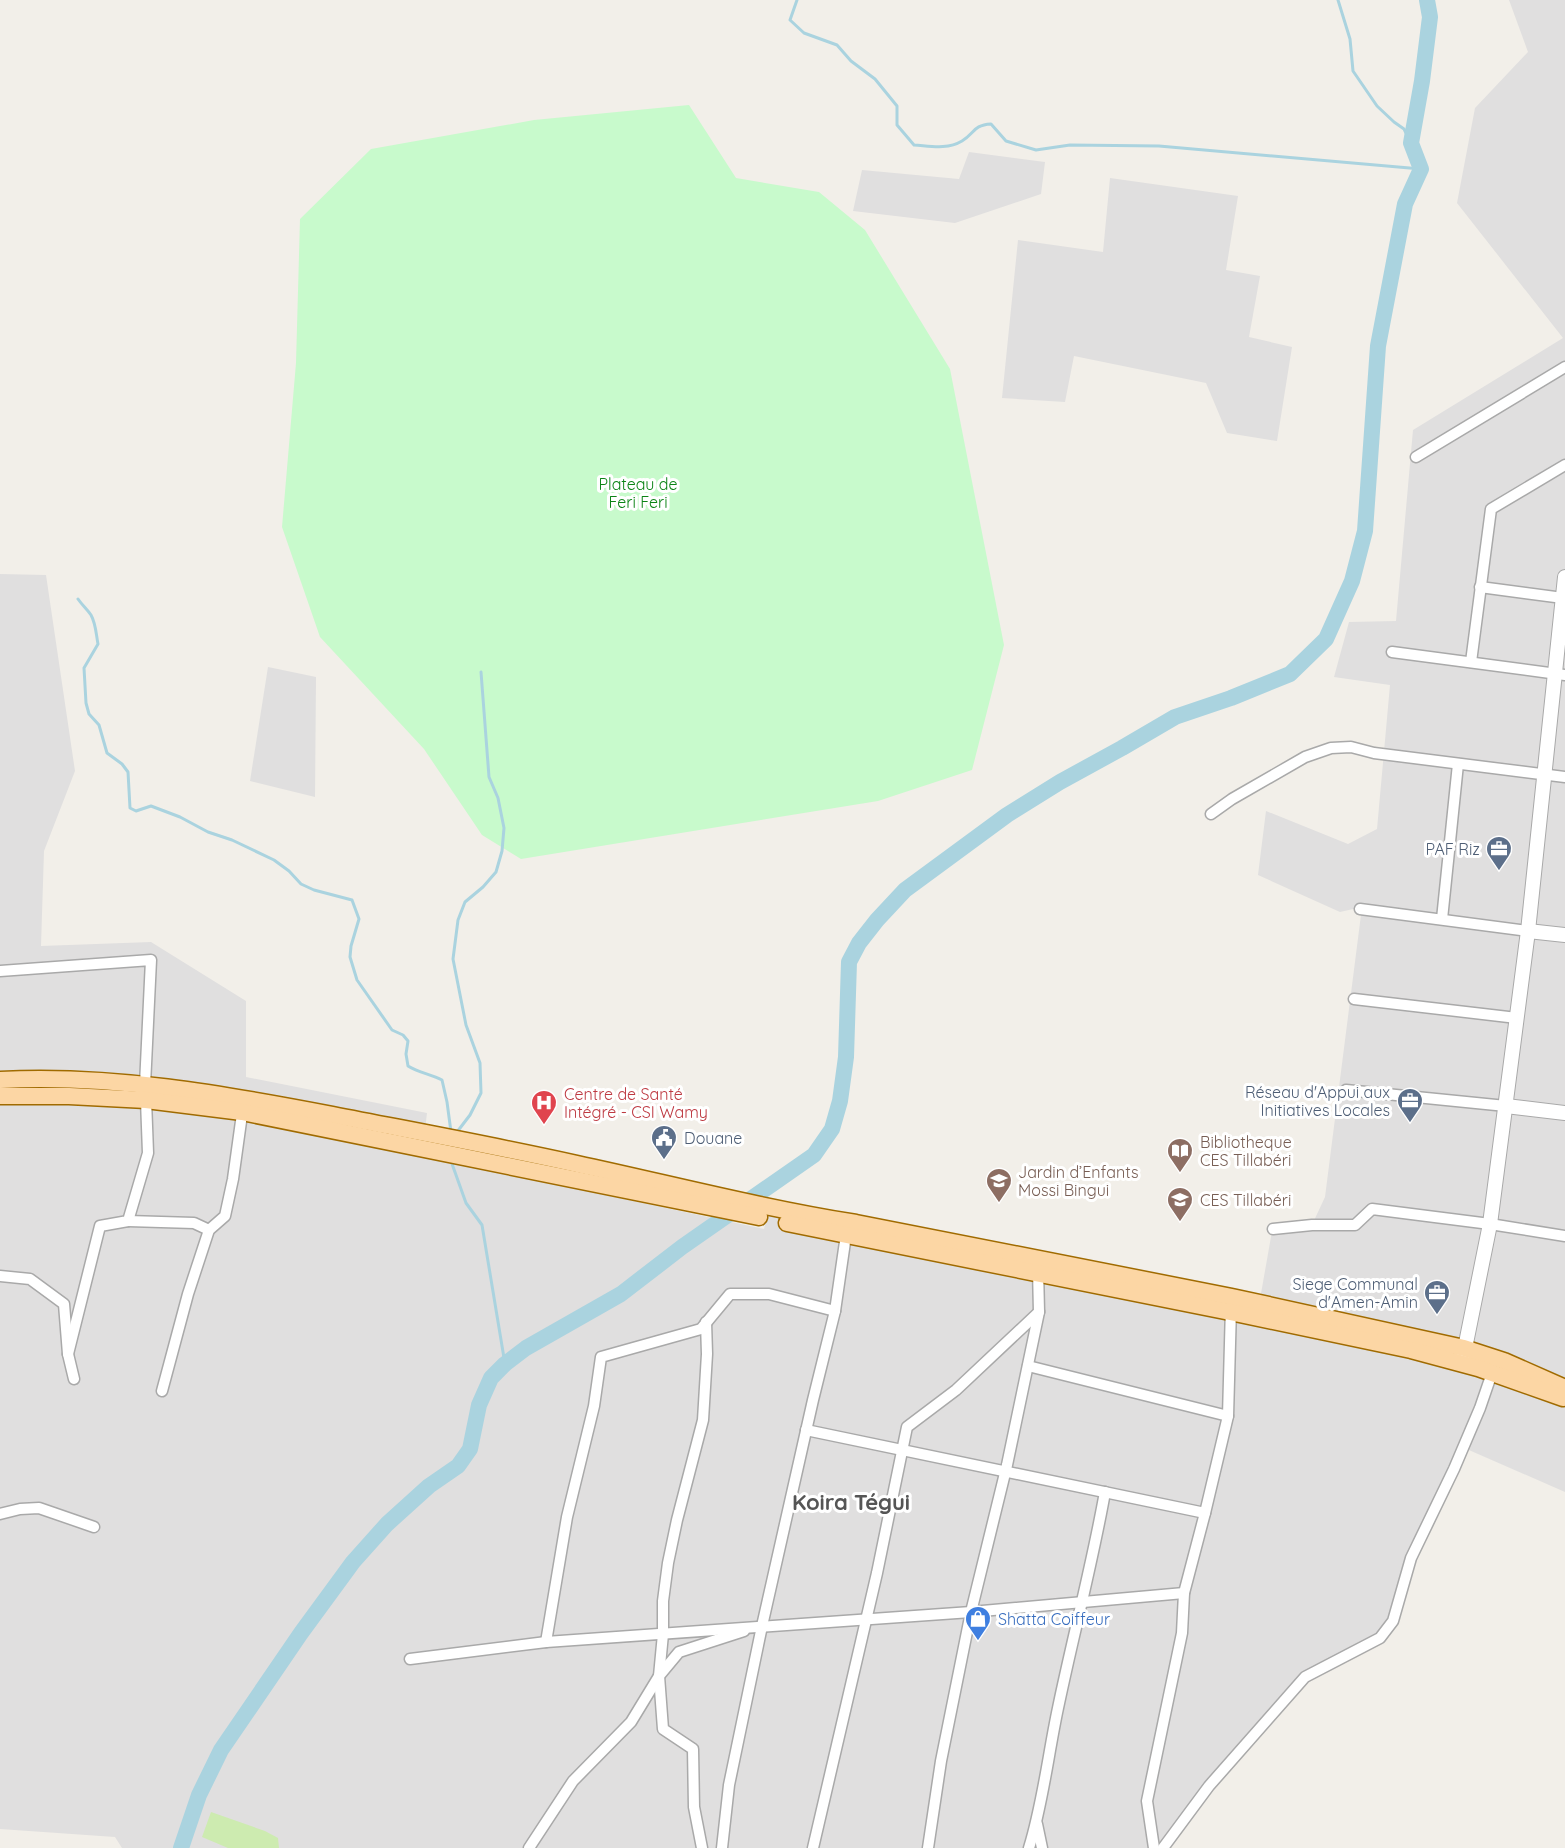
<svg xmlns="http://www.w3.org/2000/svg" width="1565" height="1848" font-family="Quicksand,sans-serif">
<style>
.residential{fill:#e0dfdf}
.grass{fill:#cdebb0}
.park{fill:#c8facc}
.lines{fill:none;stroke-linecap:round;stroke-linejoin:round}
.stream{stroke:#aad3df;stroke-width:3}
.river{stroke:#aad3df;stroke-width:16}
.minor-casing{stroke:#a9a9a9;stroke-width:13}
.tertiary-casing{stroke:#a9a9a9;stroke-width:16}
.primary-casing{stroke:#a06b00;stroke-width:19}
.minor{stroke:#fff;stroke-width:10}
.tertiary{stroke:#fff;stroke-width:14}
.primary{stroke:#fcd6a4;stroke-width:16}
.labels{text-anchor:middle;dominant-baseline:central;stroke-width:6;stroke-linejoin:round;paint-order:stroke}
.park-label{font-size:16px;fill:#0c8416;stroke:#fff}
.service-label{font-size:16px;fill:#4e5e75;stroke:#fff;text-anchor:end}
.health-label{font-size:16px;fill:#be3a42;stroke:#fff;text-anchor:start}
.education-label{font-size:16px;fill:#785e54;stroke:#fff;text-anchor:start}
.shop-label{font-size:16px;fill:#366cbe;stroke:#fff;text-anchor:start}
.district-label{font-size:22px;font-weight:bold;fill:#555;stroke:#fff}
</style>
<rect width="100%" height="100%" fill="#f2efe9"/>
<!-- residential -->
<g class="residential">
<polygon points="1509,0 1565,0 1565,1386 1259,1305 1272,1231 1311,1227 1325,1197 1362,907 1340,912 1258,875 1266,811 1348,844 1377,829 1390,685 1334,677 1349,622 1396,621 1413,430 1563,338 1457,203 1475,108 1528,52"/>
<polygon points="969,152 1045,162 1041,194 955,223 853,211 862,170 959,179"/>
<polygon points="1110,178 1238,196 1226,270 1260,276 1249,337 1292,347 1277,441 1227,433 1206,383 1074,356 1065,402 1002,398 1018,240 1103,252"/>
<polygon points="0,574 46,575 75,771 44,851 41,946 151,942 246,1001 246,1077 427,1113 422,1156 764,1229 768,1210 1565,1391 1565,1492 1462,1447 1410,1558 1392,1621 1380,1636 1305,1675 1161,1848 122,1848 115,1837 0,1829"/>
<polygon points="268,667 316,677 315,797 250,781"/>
</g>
<!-- grass -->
<polygon class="grass" points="211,1812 265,1831 278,1838 279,1848 228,1848 202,1837"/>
<!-- park -->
<polygon class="park" points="689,105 736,178 819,192 865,230 950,369 1004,645 972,770 878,801 521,859 482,835 424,749 320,637 282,527 296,363 300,219 371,149 534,120"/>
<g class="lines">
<!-- stream -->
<g class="stream">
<path d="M797,0l-7,20 14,13 33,12 14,16 24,18 22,27v19l17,20c16,1 33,5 48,-4 13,-8 11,-16 29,-17l15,17 30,9 34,-5 89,1 262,23"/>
<polyline points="1338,0 1350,39 1353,71 1377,106 1394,122 1404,129 1411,143"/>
<path d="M78,599c4,6 9,10 13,16 5,9 5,19 7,29l-14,24 2,35 3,11 10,11 8,28 15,11 6,8 2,36 6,3 15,-5 29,11 28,15 24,8 42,20 15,11 12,13 13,6 38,10 7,19 -8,27 -1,11 7,23 35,50 11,5 5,6 -2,13 2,12c11,7 23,8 34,14l5,22 4,30"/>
<polyline points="457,1132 470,1115 481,1093 480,1063 466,1025 453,959 458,920 465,902 483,887 496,872 502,851 504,828 498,798 489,777 481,672"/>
<polyline points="451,1161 466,1203 482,1225 505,1364"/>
</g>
<!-- river -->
<polyline class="river" points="181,1848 199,1795 221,1750 301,1633 353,1562 387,1524 429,1486 458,1466 470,1449 479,1405 491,1378 505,1364 526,1348 621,1294 682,1247 814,1155 832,1129 840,1101 846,1057 849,962 859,943 877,920 905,890 1007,815 1060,782 1122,748 1175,717 1231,698 1290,674 1326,639 1352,581 1365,531 1378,346 1405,204 1421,169 1411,143 1422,81 1430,17 1427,0"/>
<defs>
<g id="minor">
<polyline points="1416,457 1565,367"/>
<polyline points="1480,587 1563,598"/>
<polyline points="1392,652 1565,675"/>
<polyline points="1471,662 1491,509 1565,465"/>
<polyline points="1211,814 1232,799 1305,757 1331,748 1351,747 1374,753 1565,777"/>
<polyline points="1360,909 1528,931"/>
<polyline points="1442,919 1458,764"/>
<polyline points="0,971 151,960 145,1085"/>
<polyline points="1354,999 1517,1018"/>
<polyline points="1346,1090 1506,1106"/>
<polyline points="128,1221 194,1223 209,1230"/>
<polyline points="1273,1229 1312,1225 1355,1225 1372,1209 1490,1224 1565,1236"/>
<polyline points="0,1276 30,1279 64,1304 68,1354 74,1379"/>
<polyline points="68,1354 100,1226 128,1221 148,1153 146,1100"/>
<polyline points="1028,1366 1228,1416"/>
<polyline points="162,1391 188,1294 209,1230 225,1216 233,1179 243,1107"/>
<polyline points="806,1430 1205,1513"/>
<polyline points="0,1514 20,1509 39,1508 94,1527"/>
<polyline points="546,1642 567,1517 594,1406 601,1357 701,1329 730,1294 769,1294 835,1311"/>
<polyline points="410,1659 546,1642 971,1612 1184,1593"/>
<polyline points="1037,1824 1042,1848"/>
<polyline points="529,1848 573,1781 631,1722 659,1676 679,1652 744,1631"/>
<polyline points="702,1848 694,1807 693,1749 663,1729 659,1676 663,1634 663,1601 668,1563 677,1520 703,1420 707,1354 706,1322"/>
<polyline points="722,1848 729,1785 762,1626 813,1400 835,1311 846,1235"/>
<polyline points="813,1848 877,1573 907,1427 956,1390 1039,1312"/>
<polyline points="928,1848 941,1761 971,1612 1007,1465 1039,1312 1038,1269"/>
<path d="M1029,1848c14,-45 19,-93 29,-140 15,-72 34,-143 47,-216"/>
<polyline points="1154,1848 1147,1801 1182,1633 1184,1593 1205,1513 1228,1416 1231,1307"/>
<polyline points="1163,1848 1209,1786 1305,1677 1380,1638 1393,1621 1411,1558 1454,1469 1480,1408 1492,1373"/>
</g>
<g id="tertiary">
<polyline points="1528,931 1565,935"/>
<polyline points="1506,1106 1565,1113"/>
<polyline points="1463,1358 1490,1224 1528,931 1565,577"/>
</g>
<g id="primary">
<path d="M0,1080c111,-6 224,14 333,35 81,16 163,31 244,49 93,20 185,44 279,59l376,74 232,51 40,13 61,27"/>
<polyline points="0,1096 69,1096 146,1100 242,1112 759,1217"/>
<polyline points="787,1223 1230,1312 1411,1350 1478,1368 1563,1398"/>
</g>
</defs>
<!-- minor casing -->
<use href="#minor" class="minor-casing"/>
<!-- tertiary casing -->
<use href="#tertiary" class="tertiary-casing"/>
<!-- primary casing -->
<use href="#primary" class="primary-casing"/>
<!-- minor -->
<use href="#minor" class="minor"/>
<!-- tertiary -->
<use href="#tertiary" class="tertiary"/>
<!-- primary -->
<use href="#primary" class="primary"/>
</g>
<!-- icons -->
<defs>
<symbol id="office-pin" viewBox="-11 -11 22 30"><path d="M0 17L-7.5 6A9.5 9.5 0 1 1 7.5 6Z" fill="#5c6f8a" stroke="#fff"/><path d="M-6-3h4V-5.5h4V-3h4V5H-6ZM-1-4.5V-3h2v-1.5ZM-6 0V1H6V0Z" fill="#fff"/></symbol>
<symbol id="hospital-pin" viewBox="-11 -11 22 30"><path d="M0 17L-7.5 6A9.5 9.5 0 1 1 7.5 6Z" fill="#e0444e" stroke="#fff"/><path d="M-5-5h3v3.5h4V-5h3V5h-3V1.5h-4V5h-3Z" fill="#fff"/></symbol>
<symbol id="civic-pin" viewBox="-11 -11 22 30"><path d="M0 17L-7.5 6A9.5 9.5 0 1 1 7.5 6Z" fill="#5c6f8a" stroke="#fff"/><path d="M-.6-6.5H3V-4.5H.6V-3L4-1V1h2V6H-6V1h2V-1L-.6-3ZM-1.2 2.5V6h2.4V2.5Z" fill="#fff"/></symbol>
<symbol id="library-pin" viewBox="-11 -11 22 30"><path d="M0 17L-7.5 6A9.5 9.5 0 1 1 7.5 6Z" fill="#8d6e63" stroke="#fff"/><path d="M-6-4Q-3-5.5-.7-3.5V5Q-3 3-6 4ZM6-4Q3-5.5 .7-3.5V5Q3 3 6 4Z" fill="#fff"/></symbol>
<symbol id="school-pin" viewBox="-11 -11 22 30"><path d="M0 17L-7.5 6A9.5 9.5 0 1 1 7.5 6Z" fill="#8d6e63" stroke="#fff"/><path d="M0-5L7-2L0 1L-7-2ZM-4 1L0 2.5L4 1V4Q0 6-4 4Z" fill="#fff"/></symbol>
<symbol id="shop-pin" viewBox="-11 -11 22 30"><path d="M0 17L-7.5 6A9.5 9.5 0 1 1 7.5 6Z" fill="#3f7fe0" stroke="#fff"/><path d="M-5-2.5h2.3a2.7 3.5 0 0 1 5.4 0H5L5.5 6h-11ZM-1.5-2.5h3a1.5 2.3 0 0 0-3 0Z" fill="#fff"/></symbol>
</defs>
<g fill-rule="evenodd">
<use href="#office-pin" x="1484" y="834" width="30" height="40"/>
<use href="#office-pin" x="1395" y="1086" width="30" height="40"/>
<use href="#hospital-pin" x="529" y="1088" width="30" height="40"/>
<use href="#civic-pin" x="649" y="1123" width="30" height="40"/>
<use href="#library-pin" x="1165" y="1136" width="30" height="40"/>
<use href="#school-pin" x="984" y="1166" width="30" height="40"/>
<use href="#school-pin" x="1165" y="1185" width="30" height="40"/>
<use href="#office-pin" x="1422" y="1278" width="30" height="40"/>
<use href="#shop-pin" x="963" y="1604" width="30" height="40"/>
</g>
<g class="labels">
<!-- park labels -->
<g class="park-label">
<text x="638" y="484">Plateau de<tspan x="638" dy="18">Feri Feri</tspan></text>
</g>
<!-- service labels -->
<g class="service-label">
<text x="1480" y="849">PAF Riz</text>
<text x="1390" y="1092">Réseau d'Appui aux<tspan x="1390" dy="18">Initiatives Locales</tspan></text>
<text x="684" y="1138" text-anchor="start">Douane</text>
<text x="1418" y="1284">Siege Communal<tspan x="1418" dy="18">d'Amen-Amin</tspan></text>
</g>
<!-- health labels -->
<g class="health-label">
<text x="564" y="1094">Centre de Santé<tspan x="564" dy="18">Intégré - CSI Wamy</tspan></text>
</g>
<!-- education labels -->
<g class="education-label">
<text x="1200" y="1142">Bibliotheque<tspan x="1200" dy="18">CES Tillabéri</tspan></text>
<text x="1018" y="1172">Jardin d’Enfants<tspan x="1018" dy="18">Mossi Bingui</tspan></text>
<text x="1200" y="1200">CES Tillabéri</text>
</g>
<!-- shop labels -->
<g class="shop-label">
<text x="998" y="1619">Shatta Coiffeur</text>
</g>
<!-- district labels -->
<g class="district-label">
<text x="851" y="1502">Koira Tégui</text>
</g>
</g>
</svg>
